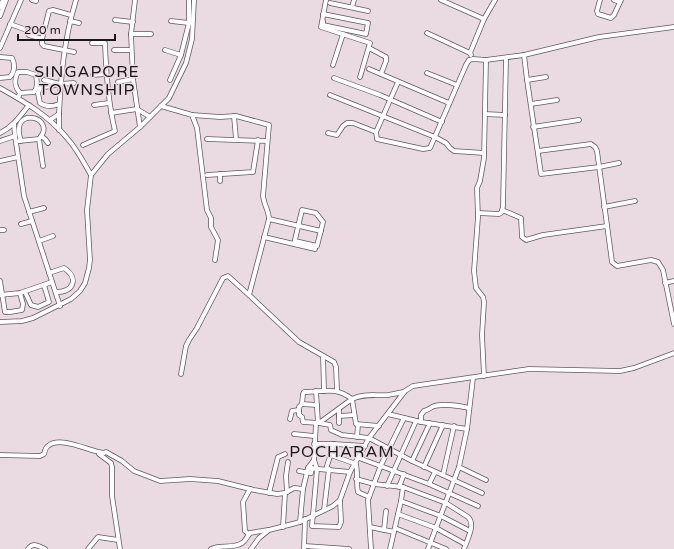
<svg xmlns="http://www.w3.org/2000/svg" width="674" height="549" font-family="'Varela Round',sans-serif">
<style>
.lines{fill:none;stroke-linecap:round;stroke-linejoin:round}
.minor-casing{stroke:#64575e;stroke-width:5.5}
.minor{stroke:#fff;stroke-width:4}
.labels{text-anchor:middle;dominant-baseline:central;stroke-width:3;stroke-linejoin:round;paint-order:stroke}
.quarter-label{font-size:16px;letter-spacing:1px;fill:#1b1619;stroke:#eadbe3}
</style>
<rect width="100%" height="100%" fill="#eadbe3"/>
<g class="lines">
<defs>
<g id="minor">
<polyline points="32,0 36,1"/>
<polyline points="135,0 131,34 133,79 140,127"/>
<polyline points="326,0 321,27 370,43 360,77"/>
<polyline points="441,0 484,19"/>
<polyline points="600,0 597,11 598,14 611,18 614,15 621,0"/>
<polyline points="614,0 620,2"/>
<polyline points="330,3 368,11"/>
<polyline points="0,7 3,0"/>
<polyline points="352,7 354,0"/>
<polyline points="323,14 368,23 366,34 323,25 323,21"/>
<polyline points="0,16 6,0"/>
<polyline points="115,20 133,22"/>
<polyline points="70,21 79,23"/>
<polyline points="171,21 189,23"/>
<polyline points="10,24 24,29"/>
<polyline points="427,33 470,53 471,55"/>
<polyline points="131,34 151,34"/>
<polyline points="29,35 42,39 42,44 44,46 74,52"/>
<polyline points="42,39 49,11 53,10 71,15"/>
<polyline points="0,48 21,0"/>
<polyline points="369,48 386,57 386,61 381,74"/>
<polyline points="114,50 131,50"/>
<polyline points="165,50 181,55"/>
<polyline points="470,53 484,19 495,0"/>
<polyline points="524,55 527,80"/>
<path d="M0,57l12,1c3,6 3,14 -2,19l-10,1"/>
<polyline points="333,65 343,34"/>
<polyline points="369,69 449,103"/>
<polyline points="427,73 457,85"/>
<polyline points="93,75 106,74"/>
<polyline points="546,77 527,80 541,174 599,167 619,163"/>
<polyline points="334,78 380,95 442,122"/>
<polyline points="44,80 60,84 74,83"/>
<polyline points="170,80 181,55 189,23 189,0"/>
<polyline points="118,82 133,79"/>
<path d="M0,88c25,14 49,28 67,50 10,11 17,25 24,37"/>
<polyline points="330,95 435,137 446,143 450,148 454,151 484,153"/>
<path d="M18,98l2,-5c-6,-7 -6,-13 -2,-21h9l9,3c1,7 2,12 -2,17l-14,1"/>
<path d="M59,104c-7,3 -13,3 -19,-1l-2,-10 2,-5 20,-4"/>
<polyline points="531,104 557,100"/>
<polyline points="94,105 109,103"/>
<polyline points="161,106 192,115 197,128 207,210 211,218 211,227 218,240 215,260"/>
<polyline points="111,113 137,109 150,117"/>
<polyline points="59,114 59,130"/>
<polyline points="485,114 505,115"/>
<path d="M192,115l28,2 16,-1 33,9 -6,71c1,9 6,15 6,23l-20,76 50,47 35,20 2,5 1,23"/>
<polyline points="234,116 236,139"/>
<path d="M50,120l9,-6c2,-40 5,-74 17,-114"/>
<polyline points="14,124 15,136 24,196 60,306"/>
<polyline points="533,127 579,120"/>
<polyline points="376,132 377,139 423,149 430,148 466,65 469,60 473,59 486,60 524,55 599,37 674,27"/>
<path d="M0,133c13,-6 20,-17 29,-28"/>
<polyline points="328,133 337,135 343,126 347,123 353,123 376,132 398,82"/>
<polyline points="41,136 45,139 48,143"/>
<polyline points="207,139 267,141"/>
<polyline points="0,141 15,136"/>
<polyline points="19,141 39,139"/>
<path d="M21,141c-13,-37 38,-24 18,-2l4,27"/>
<path d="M83,145l32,-14c-7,-29 -9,-58 -10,-88h-13"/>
<polyline points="538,151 591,144 595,147 597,151 612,262 617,266 651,260 658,262 663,270 674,324"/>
<polyline points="0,161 18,157"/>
<polyline points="220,174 220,181"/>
<polyline points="207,175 253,172 258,140"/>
<polyline points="604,207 635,201"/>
<polyline points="502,210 521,218 522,237 526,240 543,235 607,226"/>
<polyline points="29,212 44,208"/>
<polyline points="478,213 499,214 502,212 503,206 506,58"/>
<polyline points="269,219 321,231"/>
<polyline points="21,224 32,221"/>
<polyline points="0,230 4,230"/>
<polyline points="264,237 315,249"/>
<polyline points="39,241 53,236"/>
<polyline points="294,244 302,210 316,213 323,222 317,246 295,241"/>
<path d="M49,273l15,-5c15,10 10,24 -8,24"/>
<polyline points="0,281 5,312 10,312 22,310 23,304 20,293"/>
<polyline points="665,283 674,281"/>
<polyline points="25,292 31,305 38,307 49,302 44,285"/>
<polyline points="0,295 20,293 52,282"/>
<polyline points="0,322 22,321 33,318 71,299 80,291 85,283 89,268 90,260 87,210 91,175 108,154 140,127 169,98 186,63 192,39 194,0"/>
<polyline points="323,356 324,391"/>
<polyline points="181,374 186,346 189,340 197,328 223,278 228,276 249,295"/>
<polyline points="484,376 482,335 484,302 483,297 476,288 474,271 478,217 477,188 480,181 484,158 486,60"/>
<polyline points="316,391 318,423"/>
<polyline points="302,404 317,405"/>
<polyline points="339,409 339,416 354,415"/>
<polyline points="388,414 421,422 467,429"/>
<polyline points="290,419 292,411 299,410"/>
<path d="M421,422v-7l3,-4c4,-1 5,-2 8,-4 9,-4 28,-1 37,1"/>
<polyline points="319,423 330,425 331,430 342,435 369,438 412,461 482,493"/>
<polyline points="339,423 339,416"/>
<path d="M379,426l-23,-2 -4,-25c-17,-13 -28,-7 -48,-7l-1,2 -1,10 -3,3v8l3,2 1,5 16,1 33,-24c12,-6 24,-3 36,-4 5,-1 11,-2 16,-3"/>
<polyline points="294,434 314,436"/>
<polyline points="357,437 358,425"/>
<polyline points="314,444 334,444"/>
<polyline points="99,454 111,463 112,467 112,496 120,549"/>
<path d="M0,455l40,1 4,-2c1,-3 1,-6 4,-8 13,-11 42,6 56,7l2,-1 16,9 12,10 26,10 30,-2 28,2 36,9 23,4 8,-1 9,-5 9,1"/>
<path d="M331,455l25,9c2,9 0,19 2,28l11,5"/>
<polyline points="359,458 429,484 478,506"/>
<polyline points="314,460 317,469 312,526 339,527 341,522 340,500"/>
<polyline points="412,461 430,423"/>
<polyline points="424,467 443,425"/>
<polyline points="459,467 486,480"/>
<polyline points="308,468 314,460 316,423"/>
<polyline points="326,469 334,444 365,446"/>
<polyline points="299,471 311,473 312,468"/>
<polyline points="443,475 454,426"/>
<path d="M356,479l18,5 29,3 43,16 22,14c8,7 -1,23 -4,32"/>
<polyline points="429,484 435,472"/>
<polyline points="387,486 416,421"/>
<polyline points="399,487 404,474"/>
<polyline points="287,492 286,476 288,462"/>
<polyline points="269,493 278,457 285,454"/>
<polyline points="401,501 441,516 470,531"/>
<polyline points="324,510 329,469"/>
<polyline points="398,514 436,528 465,544"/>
<polyline points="300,522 303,489 308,468 350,472"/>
<polyline points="283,527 285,493"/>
<polyline points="370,527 394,532"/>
<polyline points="395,528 446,549"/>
<polyline points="384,530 386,511"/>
<polyline points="249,534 245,531 243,502 250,489"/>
<polyline points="305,546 349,549"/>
<path d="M28,549c5,-7 11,-3 17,0"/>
<polyline points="88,549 98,537 118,540"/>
<path d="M211,549c9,-5 22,0 31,-6 4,-2 5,-7 8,-10l18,-3"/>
<polyline points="251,549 259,538 269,530 300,522 333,506 340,500 350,472 369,438 405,391 413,386 529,369 620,371 634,368 674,353"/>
<polyline points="304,549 305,519"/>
<polyline points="371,549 368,500 381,465 404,418"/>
<polyline points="390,549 401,501 403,487"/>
<polyline points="428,549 459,467 467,429 473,378"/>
</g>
</defs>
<!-- minor casing -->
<use href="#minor" class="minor-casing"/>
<!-- minor -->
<use href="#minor" class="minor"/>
</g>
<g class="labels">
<!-- quarter labels -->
<g class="quarter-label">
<text x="87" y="72">SINGAPORE<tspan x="87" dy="18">TOWNSHIP</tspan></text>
<text x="342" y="452">POCHARAM</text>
</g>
</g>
<!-- scale -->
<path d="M18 34v6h97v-6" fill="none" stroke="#1b1619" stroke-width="2"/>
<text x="24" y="34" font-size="12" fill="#1b1619" stroke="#eadbe3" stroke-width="3" paint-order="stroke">200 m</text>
</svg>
